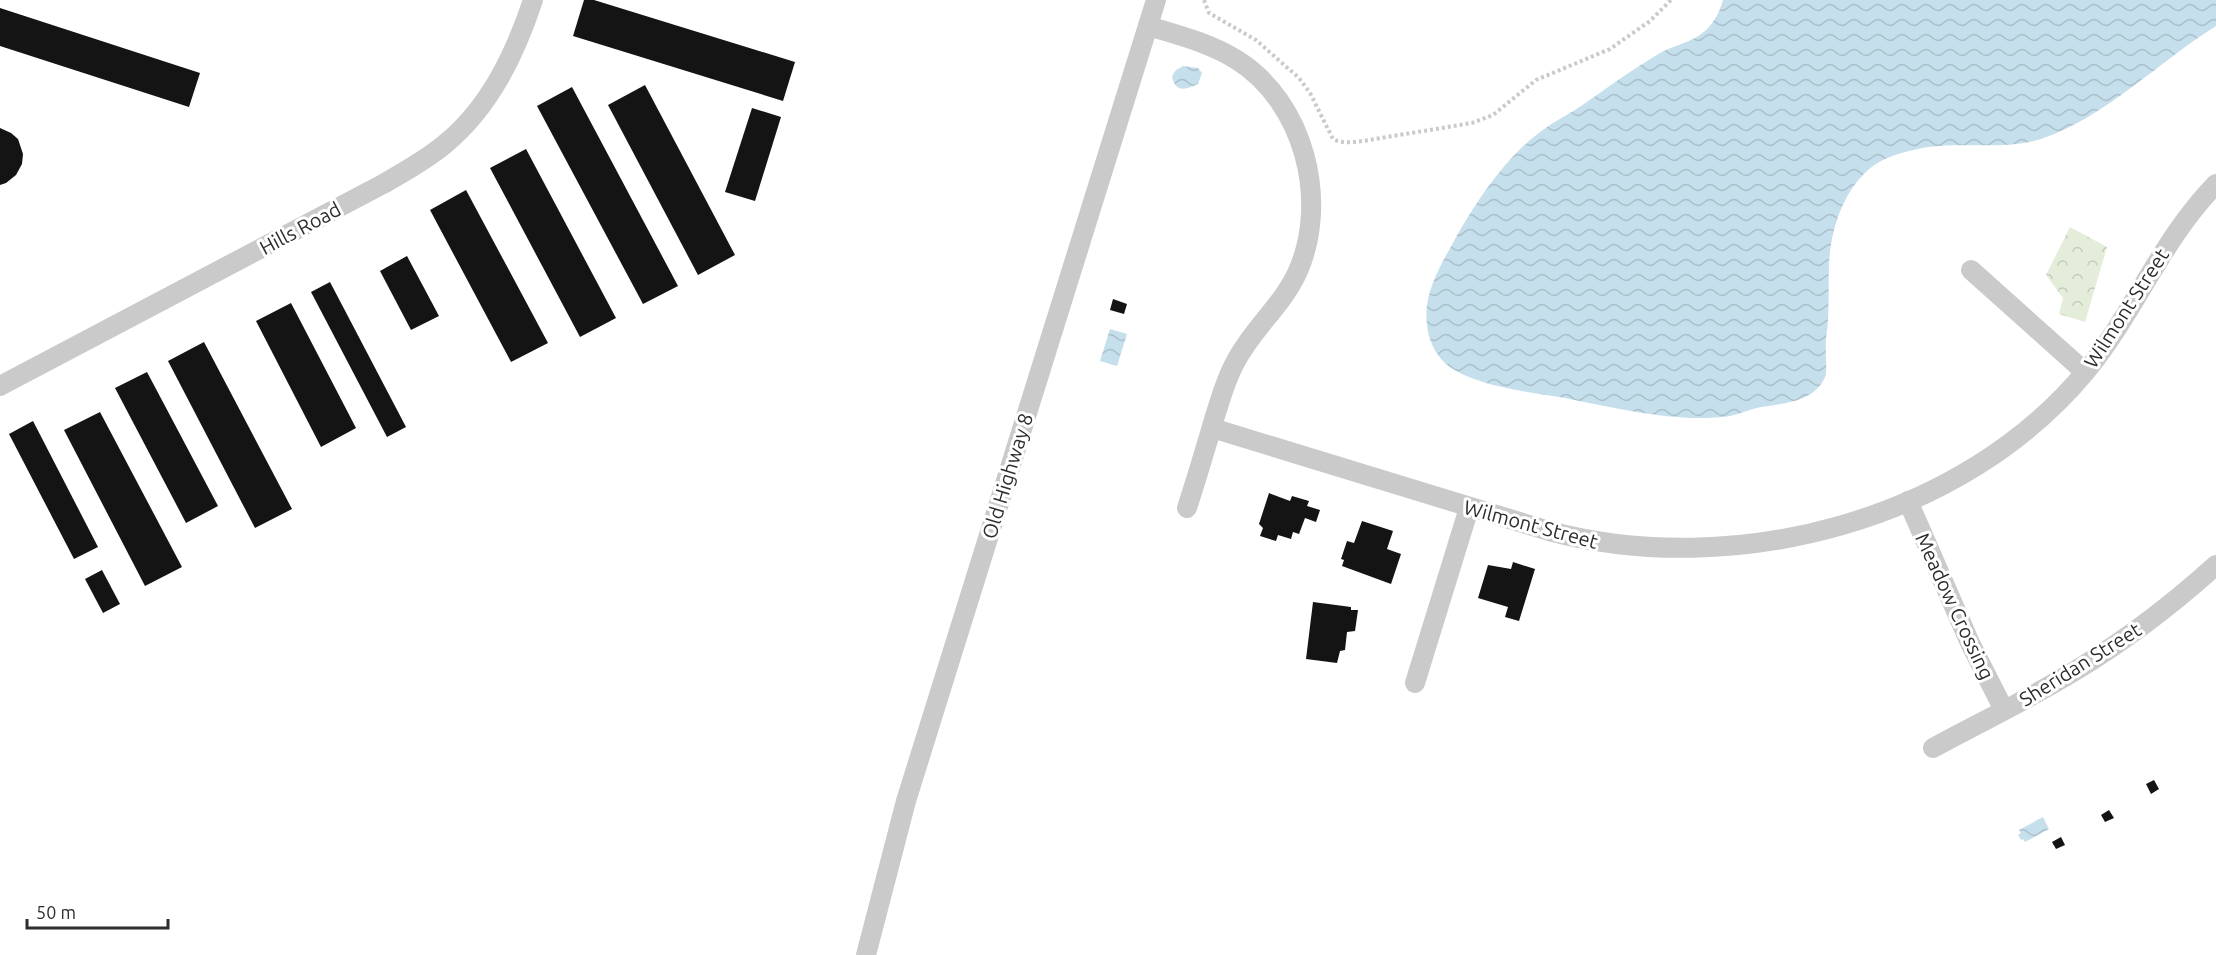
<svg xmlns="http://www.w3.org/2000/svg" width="2216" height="955" font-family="Ubuntu,sans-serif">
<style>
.park{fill:url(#park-crowns)}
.water{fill:url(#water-waves)}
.building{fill:#141414}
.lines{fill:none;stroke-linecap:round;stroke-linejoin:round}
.path{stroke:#cacaca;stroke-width:4;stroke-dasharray:3 3;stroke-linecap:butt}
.minor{stroke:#cacaca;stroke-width:20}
.labels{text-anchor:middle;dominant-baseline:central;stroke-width:6;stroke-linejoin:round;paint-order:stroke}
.street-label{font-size:20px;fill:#2d2d2d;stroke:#fff}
</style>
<defs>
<pattern id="park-crowns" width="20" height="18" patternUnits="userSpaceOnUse" patternTransform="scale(1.5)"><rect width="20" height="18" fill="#e4ecda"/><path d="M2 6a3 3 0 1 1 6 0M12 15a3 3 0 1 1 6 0" fill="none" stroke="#c4cbbb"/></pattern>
<pattern id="water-waves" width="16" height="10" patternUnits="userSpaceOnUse" patternTransform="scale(1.5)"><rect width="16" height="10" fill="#c5dfec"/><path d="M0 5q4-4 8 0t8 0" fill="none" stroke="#aac0cb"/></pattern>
</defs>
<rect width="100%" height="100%" fill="#fff"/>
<!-- park -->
<polygon class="park" points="2070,227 2107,247 2085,322 2059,314 2063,298 2046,275"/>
<!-- water -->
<g class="water">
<path d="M1723,0h493v26c-55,34 -113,93 -175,113 -34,11 -77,3 -113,8 -17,3 -40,8 -55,19 -29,22 -42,62 -44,97 -1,25 1,51 -3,76 -1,12 1,25 0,36 -11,27 -40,28 -65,32 -11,2 -20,7 -31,9 -53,8 -118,-9 -171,-19 -32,-5 -88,-12 -113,-33 -11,-10 -18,-25 -19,-40 -4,-29 12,-56 26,-81 19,-35 50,-82 82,-107 14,-12 31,-20 46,-30 26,-18 52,-37 79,-53 14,-8 33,-11 45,-22 9,-8 15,-20 18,-31z"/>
<path d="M1183,66l15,2 4,5 -4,11c-12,6 -23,9 -26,-8l4,-6z"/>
<polygon points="1110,329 1127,334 1117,366 1100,361"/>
<polygon points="2043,817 2049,829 2025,842 2023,839 2021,840 2018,835 2021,833 2019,830"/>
</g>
<!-- building -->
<g class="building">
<polygon points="584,0 594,0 795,62 783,101 573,36"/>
<polygon points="0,8 200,73 189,107 0,46"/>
<polygon points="645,85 735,255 698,275 608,105"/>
<polygon points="572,87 678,286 643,304 537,106"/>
<polygon points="752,108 781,117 755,201 725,192"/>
<polygon points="0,128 11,133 18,139 23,154 22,164 16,175 6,183 0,185"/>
<polygon points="526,149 616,318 580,337 490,168"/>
<polygon points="466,190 548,343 511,362 430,210"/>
<polygon points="407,256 439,316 411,330 380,271"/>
<polygon points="330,282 406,427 387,437 311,292"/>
<polygon points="1113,299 1127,304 1124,314 1110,310"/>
<polygon points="291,303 356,428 321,447 256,321"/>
<polygon points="204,342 292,509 255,528 168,361"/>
<polygon points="147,372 218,506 186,523 115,388"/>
<polygon points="100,412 182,567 145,586 64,430"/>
<polygon points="33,421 98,547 74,559 9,434"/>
<polygon points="1269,493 1290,501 1292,496 1309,501 1307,506 1320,510 1316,522 1305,518 1299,534 1293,532 1291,539 1278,535 1276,541 1260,536 1263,528 1259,524"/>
<polygon points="1362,521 1393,531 1387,549 1401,554 1391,584 1342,566 1344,560 1341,559 1347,541 1354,543"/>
<polygon points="1513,562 1535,569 1519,621 1505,617 1508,607 1478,598 1488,565 1511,569"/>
<polygon points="102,570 120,604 103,613 85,579"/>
<polygon points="1313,602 1351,607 1351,610 1358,610 1355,631 1347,632 1345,650 1340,651 1337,663 1306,659"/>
<polygon points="2154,780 2159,789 2151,794 2146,784"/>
<polygon points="2109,810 2114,818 2105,822 2101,815"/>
<polygon points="2061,837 2065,845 2056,849 2052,842"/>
</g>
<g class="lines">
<!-- path -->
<path class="path" d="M1204,0l5,13 47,27 43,38 11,15 23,46c9,5 20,3 30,2l109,-18 21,-8 43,-35 74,-31 40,-28 21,-21"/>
<!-- minor -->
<g class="minor">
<path d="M1148,26c30,9 62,17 89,34 67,42 92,140 61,211 -15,34 -45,57 -62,90 -10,17 -15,37 -21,55 -9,31 -18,61 -28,92"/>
<polyline points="1971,270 2085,372"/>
<path d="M0,386l383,-202c21,-12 43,-24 62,-40 45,-37 70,-90 88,-144"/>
<path d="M1212,428l337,103c185,49 414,-10 538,-161 48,-59 75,-131 129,-186"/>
<polyline points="1908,501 1970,643 2004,710"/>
<polyline points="1415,683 1469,508"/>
<path d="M1933,748c48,-26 98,-50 145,-79 49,-30 95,-65 138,-104"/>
<polyline points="866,955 906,801 1156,0"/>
</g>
</g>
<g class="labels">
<!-- street labels -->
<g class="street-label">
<text transform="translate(300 228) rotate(-28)">Hills Road</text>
<text transform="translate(2126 308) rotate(-57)">Wilmont Street</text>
<text transform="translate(1007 476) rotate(-73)">Old Highway 8</text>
<text transform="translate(1531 524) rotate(15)">Wilmont Street</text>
<text transform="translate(1955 606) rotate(65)">Meadow Crossing</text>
<text transform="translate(2080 664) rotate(-32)">Sheridan Street</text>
</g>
</g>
<!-- scale -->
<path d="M27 919v9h141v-9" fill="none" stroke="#2d2d2d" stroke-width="3"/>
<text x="36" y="919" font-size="18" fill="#2d2d2d" stroke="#ffffff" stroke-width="4.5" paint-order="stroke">50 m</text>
</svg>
